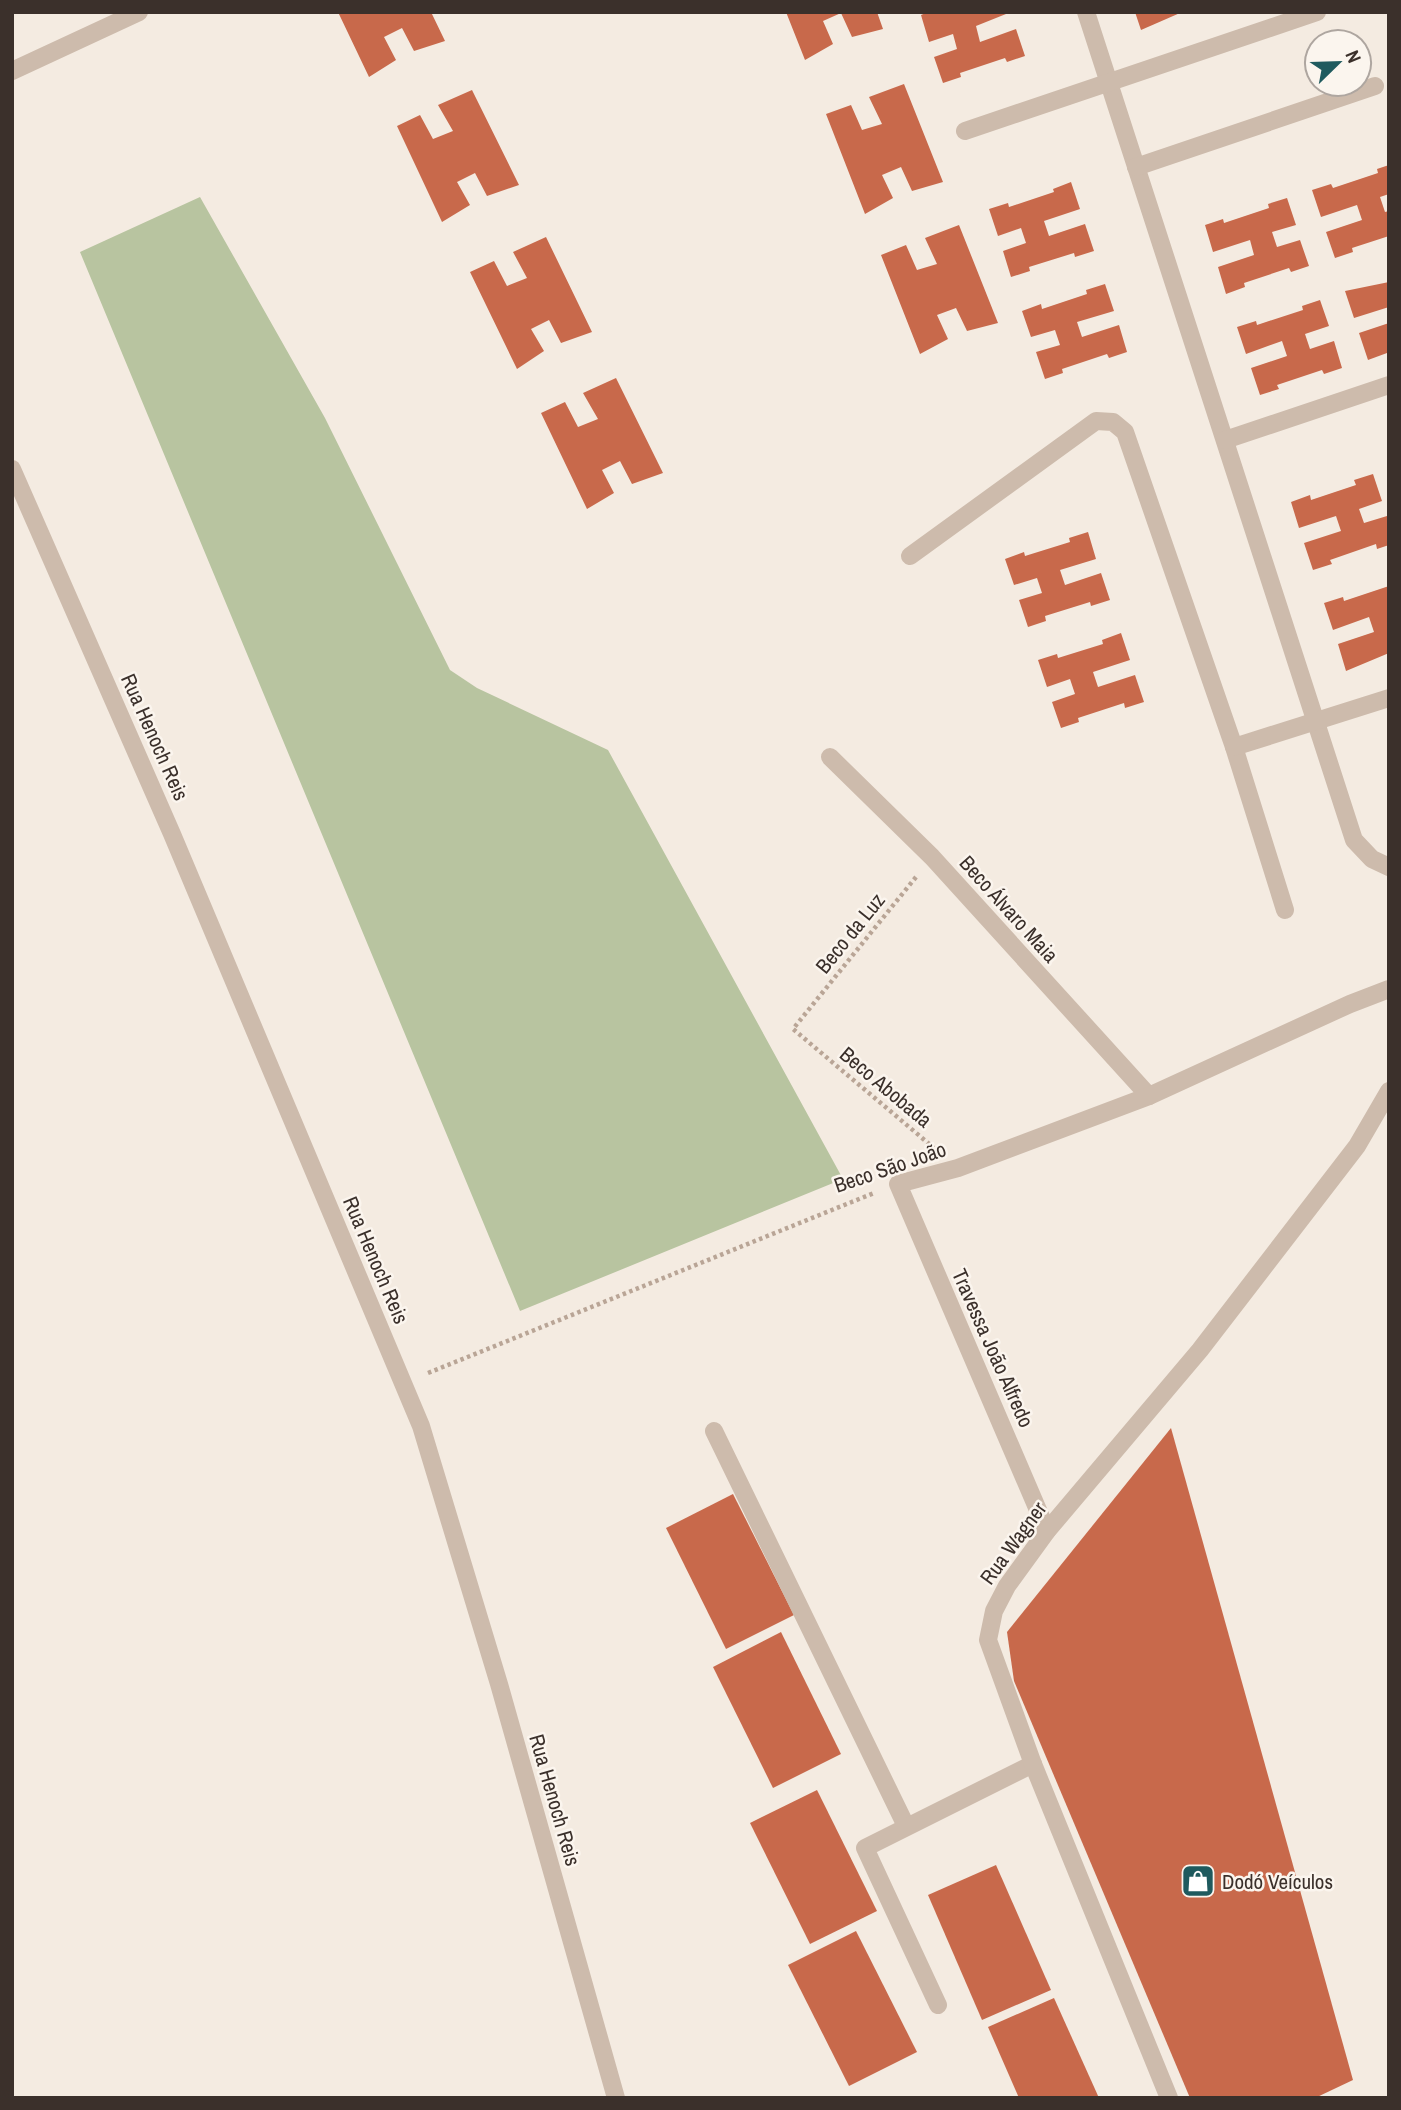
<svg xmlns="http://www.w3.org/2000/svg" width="1401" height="2110" font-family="'Archivo Narrow',sans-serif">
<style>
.green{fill:#b8c4a0}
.building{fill:#c8694b}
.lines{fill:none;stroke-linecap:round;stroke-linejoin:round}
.path{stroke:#b9a596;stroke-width:4.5;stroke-dasharray:3.5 3.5;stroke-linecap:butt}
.minor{stroke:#cdbbac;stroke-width:18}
.labels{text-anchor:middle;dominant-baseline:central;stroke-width:5;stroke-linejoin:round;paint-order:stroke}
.street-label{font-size:21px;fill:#3b302b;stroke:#fbf5ee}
.poi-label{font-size:21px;fill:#3b302b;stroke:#fbf5ee;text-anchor:start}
</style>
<rect width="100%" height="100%" fill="#f4ebe1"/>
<!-- green -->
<polygon class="green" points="200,197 325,418 450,670 477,688 608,750 843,1179 520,1311 80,252"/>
<!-- building -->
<g class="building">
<polygon points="338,12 431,12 445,41 414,51 402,28 384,37 396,60 369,77"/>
<polygon points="786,12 877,12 883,29 852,37 841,13 823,21 833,44 805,60"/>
<polygon points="928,12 1011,12 976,26 980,42 1016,29 1025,56 1007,62 1005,58 960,73 961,77 943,83 934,57 957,49 953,34 929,42 921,15"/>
<polygon points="1135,12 1180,12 1180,13 1141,30"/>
<polygon points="904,84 943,182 912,191 901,167 882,175 893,198 865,214 826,114 851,105 862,130 882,124 869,97"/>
<polygon points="472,90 519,185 487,196 475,173 457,182 470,205 442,222 397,126 420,115 433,139 453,131 438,105"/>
<polygon points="1389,165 1389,194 1380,197 1385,212 1389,211 1389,236 1352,248 1353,252 1335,258 1326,232 1362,220 1357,205 1321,217 1312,190 1331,184 1333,188 1378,173 1377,169"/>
<polygon points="1071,182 1080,209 1044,221 1049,236 1085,224 1094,251 1075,257 1074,253 1029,267 1030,271 1011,277 1003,251 1026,243 1021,228 998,236 989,209 1008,203 1009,207 1054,192 1053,189"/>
<polygon points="1287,198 1296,225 1272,232 1277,247 1300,240 1309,266 1291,272 1289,268 1244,283 1245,287 1226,294 1218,267 1254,255 1250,240 1213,252 1205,225 1223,219 1224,223 1269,208 1268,204"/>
<polygon points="959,225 998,323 967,331 956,308 937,315 948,339 920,354 881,255 906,245 917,270 937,264 925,238"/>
<polygon points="546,237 592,332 561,343 549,320 531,329 544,351 517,369 470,272 494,261 507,286 527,278 513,252"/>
<polygon points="1389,282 1389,307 1354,318 1345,291"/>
<polygon points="1105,284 1114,311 1077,322 1082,337 1119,325 1127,352 1109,358 1107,354 1062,369 1063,373 1045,379 1036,352 1060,345 1055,330 1031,337 1022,311 1041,304 1042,309 1087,294 1086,290"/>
<polygon points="1320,300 1329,326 1305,334 1310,349 1334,341 1342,368 1324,374 1322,370 1277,385 1279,389 1260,395 1251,368 1287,356 1282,341 1246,354 1237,327 1256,321 1257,325 1303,310 1302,306"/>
<polygon points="1389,323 1387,353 1368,360 1359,333"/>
<polygon points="616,378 663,473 632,484 620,461 602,470 614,493 587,509 541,413 565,402 578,427 598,419 583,393"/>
<polygon points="1373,474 1382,501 1359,509 1364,523 1387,516 1389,545 1377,549 1376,544 1330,560 1332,564 1313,570 1304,543 1341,531 1336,516 1299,528 1291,502 1310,495 1311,500 1356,485 1354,480"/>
<polygon points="1088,532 1096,559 1060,570 1065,585 1101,573 1110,600 1091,606 1090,602 1045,616 1046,621 1028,627 1019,600 1042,593 1037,578 1014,585 1005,559 1024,552 1025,556 1070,542 1069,538"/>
<polygon points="1389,586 1389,653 1346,671 1338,644 1374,632 1369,617 1333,630 1324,603 1343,597 1344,601"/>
<polygon points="1121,633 1130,660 1093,672 1098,687 1135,675 1144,702 1125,708 1124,703 1078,718 1079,722 1061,728 1052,702 1075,694 1070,679 1047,687 1038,660 1057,654 1058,658 1103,644 1102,640"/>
<polygon points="1171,1428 1353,2080 1315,2098 1190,2098 1014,1681 1007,1632"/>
<polygon points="733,1494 794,1615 726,1649 666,1528"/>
<polygon points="781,1632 841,1754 773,1788 713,1667"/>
<polygon points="817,1790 877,1911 810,1944 750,1823"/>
<polygon points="996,1865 1051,1990 982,2020 928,1895"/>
<polygon points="856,1931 917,2052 849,2086 788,1965"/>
<polygon points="1054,1998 1099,2098 1019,2098 988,2027"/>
</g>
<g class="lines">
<!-- path -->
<g class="path">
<polyline points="916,877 793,1029 934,1148"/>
<polyline points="428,1373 874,1193"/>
</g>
<!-- minor -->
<g class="minor">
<polyline points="1086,12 1354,840 1372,859 1389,867"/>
<polyline points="12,71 139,12"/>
<polyline points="965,131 1317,12"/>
<polyline points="1136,167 1375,86"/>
<polyline points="1225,440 1389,385"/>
<polyline points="12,469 172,834 421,1426 499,1684 616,2098"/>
<polyline points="910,556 1096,421 1113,422 1125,432 1234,747 1285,910"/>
<polyline points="1234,747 1389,698"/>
<polyline points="830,757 932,857 1149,1096"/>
<polyline points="714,1431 906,1826"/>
<polyline points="1047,1531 898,1184 958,1168 1149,1096 1350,1004 1389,989"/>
<polyline points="938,2005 865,1848 1033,1764"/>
<polyline points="1169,2098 1033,1764 988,1640 994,1611 1007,1586 1047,1531 1200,1350 1357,1146 1389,1091"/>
</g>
</g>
<!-- icons -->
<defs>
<symbol id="shop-square" viewBox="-11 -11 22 22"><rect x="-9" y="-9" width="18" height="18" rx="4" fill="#1f5a5e" stroke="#fbf5ee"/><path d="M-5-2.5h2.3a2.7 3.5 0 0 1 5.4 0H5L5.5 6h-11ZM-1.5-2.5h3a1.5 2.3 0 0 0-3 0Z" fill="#fff"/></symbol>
</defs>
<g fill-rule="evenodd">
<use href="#shop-square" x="1179" y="1862" width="38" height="38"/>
</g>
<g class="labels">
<!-- street labels -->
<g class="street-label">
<text transform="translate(155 737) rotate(66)">Rua Henoch Reis</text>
<text transform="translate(1009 909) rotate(48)">Beco Álvaro Maia</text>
<text transform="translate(850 933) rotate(-51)">Beco da Luz</text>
<text transform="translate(886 1087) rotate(40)">Beco Abobada</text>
<text transform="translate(890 1167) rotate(-19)">Beco São João</text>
<text transform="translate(376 1260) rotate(67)">Rua Henoch Reis</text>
<text transform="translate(993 1348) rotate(66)">Travessa João Alfredo</text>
<text transform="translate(1013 1543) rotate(-54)">Rua Wagner</text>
<text transform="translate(555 1800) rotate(74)">Rua Henoch Reis</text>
</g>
<!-- poi labels -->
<g class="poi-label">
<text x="1222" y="1881">Dodó Veículos</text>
</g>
</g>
<!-- border -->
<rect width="1401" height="2110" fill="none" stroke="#3b302b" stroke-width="28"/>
<!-- north arrow -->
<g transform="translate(1338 63) rotate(67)"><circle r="33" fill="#fbf5ee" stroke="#aea6a0" stroke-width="2"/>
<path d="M0-5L12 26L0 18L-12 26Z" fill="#1f5a5e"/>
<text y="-10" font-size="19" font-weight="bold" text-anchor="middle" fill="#3b302b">N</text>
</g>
</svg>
